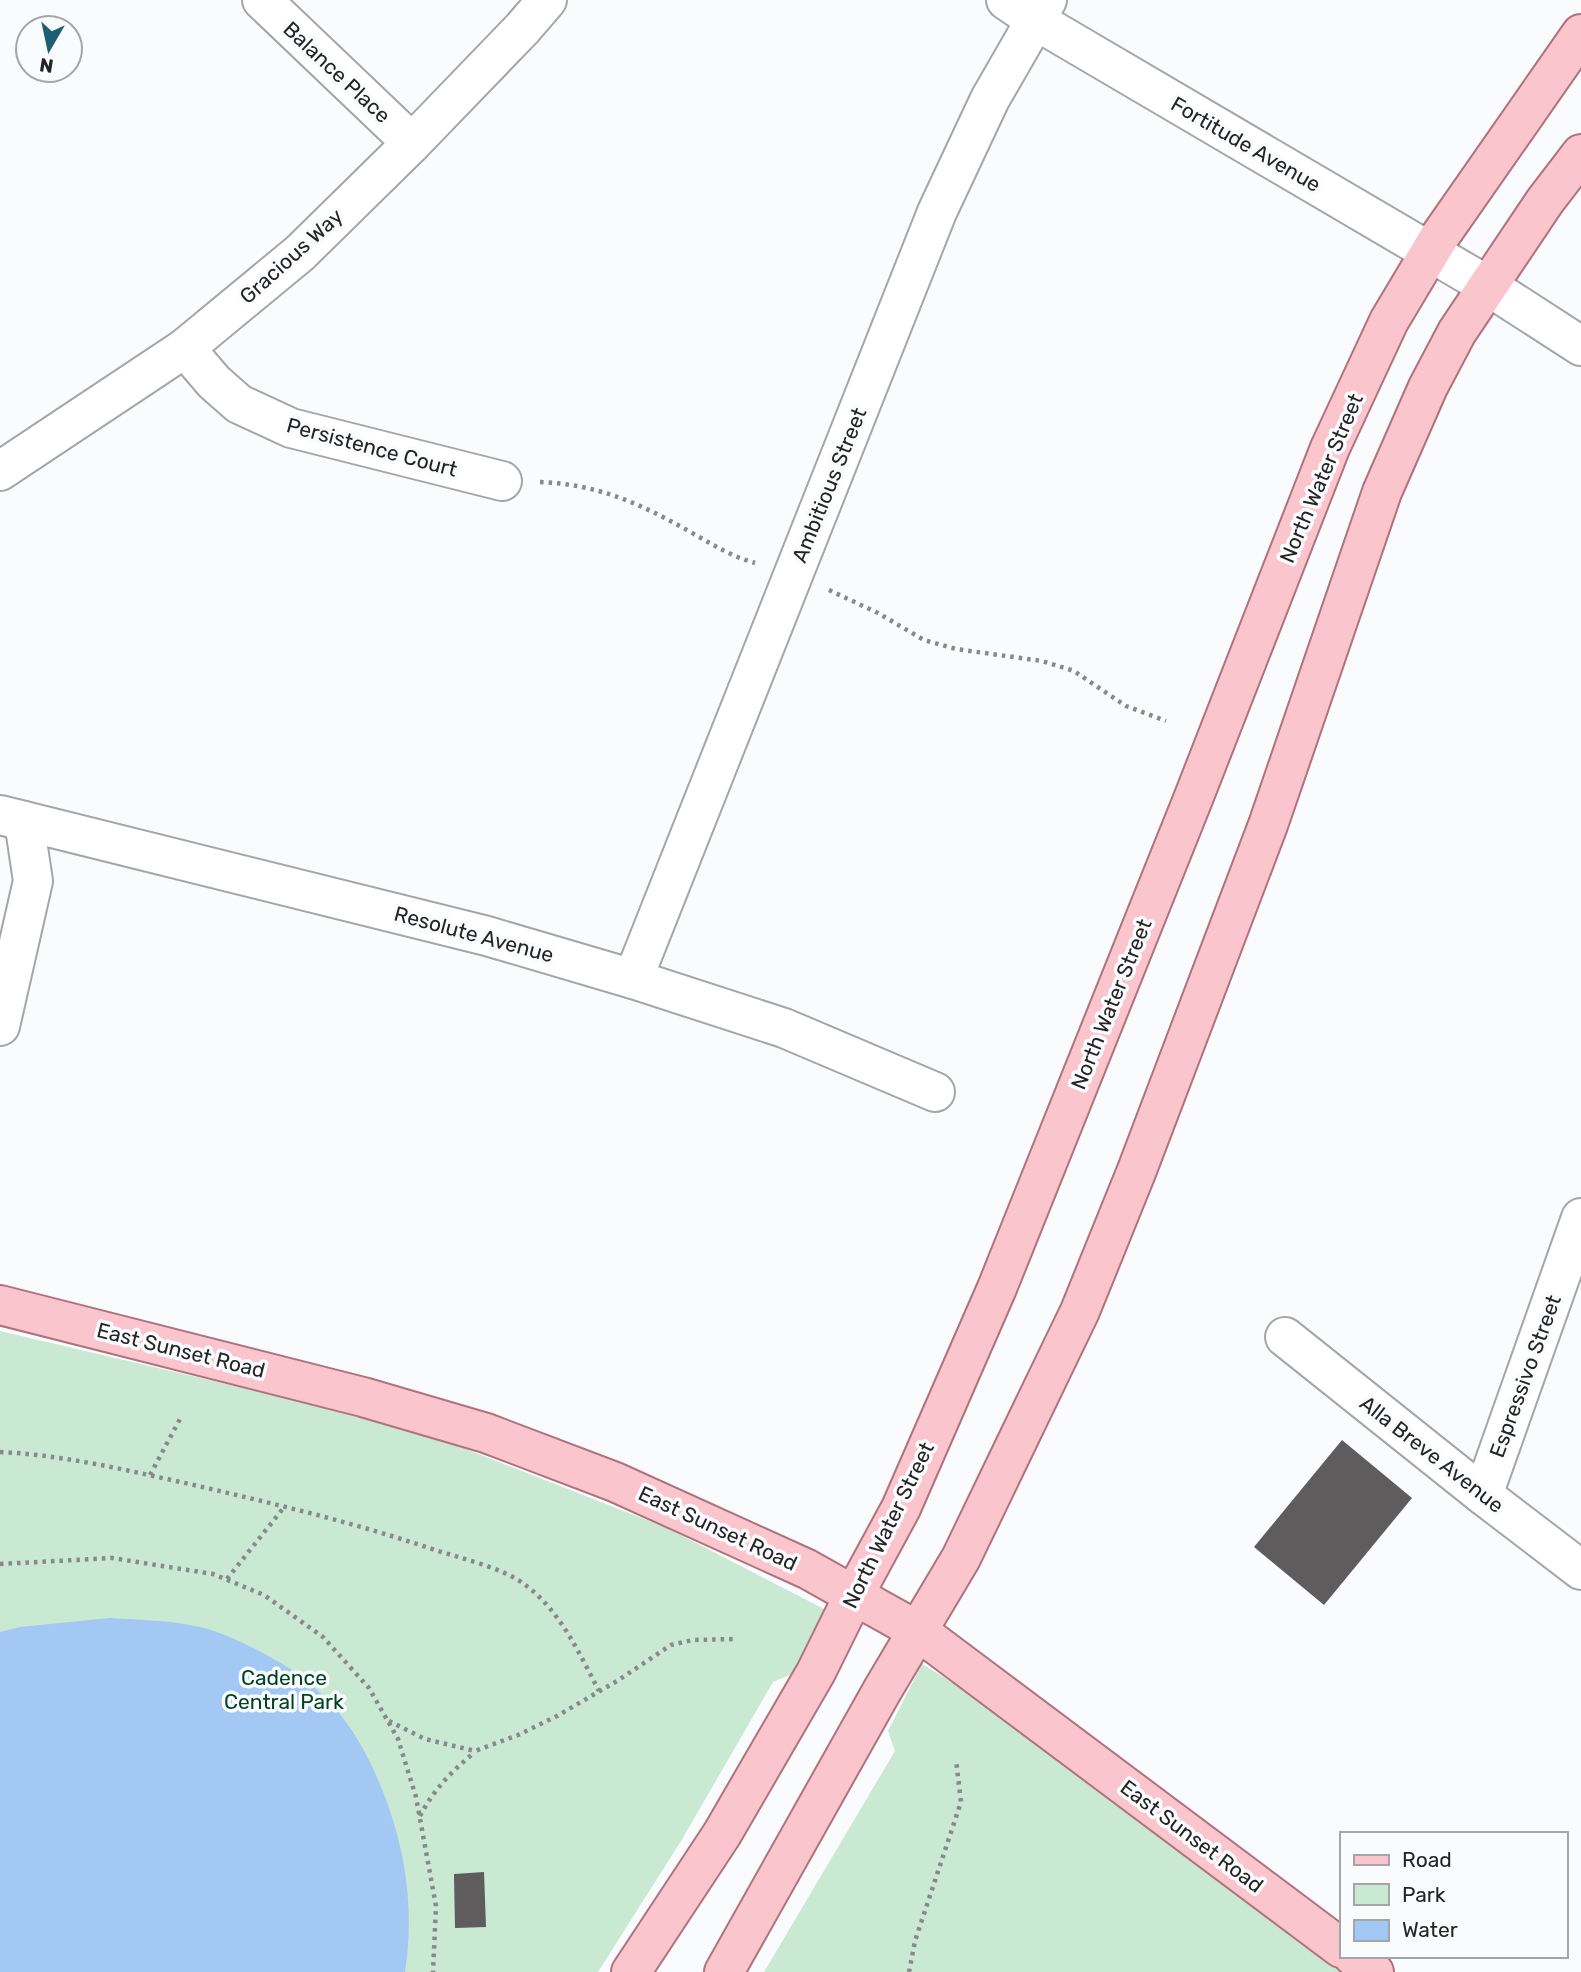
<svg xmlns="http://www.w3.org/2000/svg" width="1581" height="1972" font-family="Rubik,sans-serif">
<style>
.green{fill:#c9e9d3}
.water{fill:#a4c8f4}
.building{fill:#5e5c5d}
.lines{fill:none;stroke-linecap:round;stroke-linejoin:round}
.minor-casing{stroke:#a5a6a7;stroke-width:42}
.major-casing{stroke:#ae737d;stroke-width:42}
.path{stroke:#88898a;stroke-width:4.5;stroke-dasharray:3.5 5;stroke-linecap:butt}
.minor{stroke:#fff;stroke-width:38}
.major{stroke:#fbc5ce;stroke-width:38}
.labels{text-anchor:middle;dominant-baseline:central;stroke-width:7;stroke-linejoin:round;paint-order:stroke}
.street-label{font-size:21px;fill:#242425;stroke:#fafbfc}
.park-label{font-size:21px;fill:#004222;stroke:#fafbfc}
</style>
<rect width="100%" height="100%" fill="#fafbfc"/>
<!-- green -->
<g class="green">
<polygon points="0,1331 312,1404 458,1446 667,1528 828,1611 797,1672 773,1682 681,1841 598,1972 0,1972"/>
<polygon points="922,1664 1037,1735 1342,1972 764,1972 895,1751 888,1731"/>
</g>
<!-- water -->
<path class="water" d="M110,1618c30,2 61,2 90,9 21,5 40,14 59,24 70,35 103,82 129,154 19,54 26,110 17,167h-405v-340l20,-5z"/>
<!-- building -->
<g class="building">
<polygon points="1342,1440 1412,1498 1324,1605 1254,1547"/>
<polygon points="484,1872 486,1927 455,1928 454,1874"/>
</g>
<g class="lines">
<defs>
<g id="minor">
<polyline points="262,0 412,143"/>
<polyline points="1006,0 1035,20 1488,286 1581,346"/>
<polyline points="185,348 214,382 239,404 291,428 502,481"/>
<polyline points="0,471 185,348 300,253 412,143 522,29 547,0"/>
<polyline points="0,815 487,936 633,979 784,1028 935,1092"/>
<polyline points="633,979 937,212 990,99 1047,0"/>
<polyline points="0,1026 33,881 24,821"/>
<polyline points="1285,1337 1483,1495 1581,1570"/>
<polyline points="1483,1495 1581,1218"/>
</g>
<g id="major">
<polyline points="0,1305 363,1397 486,1433 615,1482 807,1569 918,1631 1341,1948"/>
<polyline points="1353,1956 1374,1972"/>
<polyline points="631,1972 722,1834 816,1672 855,1593 901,1508 997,1288 1193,799 1330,448 1389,321 1438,239 1581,34"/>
<polyline points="724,1972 883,1689 961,1558 1080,1311 1137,1170 1268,825 1382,492 1428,387 1457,332 1545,201 1581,154"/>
</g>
</defs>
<!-- minor casing -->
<use href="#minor" class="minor-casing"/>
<!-- major casing -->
<use href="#major" class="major-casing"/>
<!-- path -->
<g class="path">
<path d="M540,482c56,2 99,21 147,48 23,13 43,26 68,33"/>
<polyline points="829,590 878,613 924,640 956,649 1042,661 1074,671 1126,706 1166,721"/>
<path d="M0,1452c65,3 130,19 194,33 81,19 162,38 241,65 25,8 68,18 89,34 36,26 55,69 75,107"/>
<polyline points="150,1475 180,1419"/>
<polyline points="0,1564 112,1558 213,1574 264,1595 323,1637 369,1688 398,1739 416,1797 436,1906 433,1972"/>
<polyline points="227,1579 285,1506"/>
<polyline points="389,1721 425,1739 475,1751 518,1735 557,1716 617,1681 671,1645 693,1640 735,1639"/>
<path d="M420,1816c14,-27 32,-45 55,-64"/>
<polyline points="909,1972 915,1941 961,1802 956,1760"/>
</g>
<!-- minor -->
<use href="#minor" class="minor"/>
<!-- major -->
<use href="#major" class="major"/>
</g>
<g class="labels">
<!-- street labels -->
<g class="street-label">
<text transform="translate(337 72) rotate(43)">Balance Place</text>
<text transform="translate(1246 144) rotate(30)">Fortitude Avenue</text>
<text transform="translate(291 256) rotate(-42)">Gracious Way</text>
<text transform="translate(372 447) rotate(15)">Persistence Court</text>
<text transform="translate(1321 478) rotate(-67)">North Water Street</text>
<text transform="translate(829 485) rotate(-68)">Ambitious Street</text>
<text transform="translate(474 934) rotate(15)">Resolute Avenue</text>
<text transform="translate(1111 1004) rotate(-68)">North Water Street</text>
<text transform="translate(181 1350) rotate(14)">East Sunset Road</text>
<text transform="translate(1525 1376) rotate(-70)">Espressivo Street</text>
<text transform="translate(1432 1454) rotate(38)">Alla Breve Avenue</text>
<text transform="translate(888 1525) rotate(-64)">North Water Street</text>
<text transform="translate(718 1528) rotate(25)">East Sunset Road</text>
<text transform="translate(1192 1836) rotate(37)">East Sunset Road</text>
</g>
<!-- park labels -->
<g class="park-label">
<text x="284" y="1677">Cadence<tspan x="284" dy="24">Central Park</tspan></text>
</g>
</g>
<!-- legend -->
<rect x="1340" y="1832" width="228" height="126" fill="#fafbfc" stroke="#a4a5a6" stroke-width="2"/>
<rect x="1354" y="1855" width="35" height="10" fill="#fbc5ce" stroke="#a4a5a6" stroke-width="2"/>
<text x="1402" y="1867" font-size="21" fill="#242425">Road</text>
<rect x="1354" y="1884" width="35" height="21" fill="#c9e9d3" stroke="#a4a5a6" stroke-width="2"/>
<text x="1402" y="1902" font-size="21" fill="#242425">Park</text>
<rect x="1354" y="1920" width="35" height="21" fill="#a4c8f4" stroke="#a4a5a6" stroke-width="2"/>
<text x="1402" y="1937" font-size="21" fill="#242425">Water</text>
<!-- north arrow -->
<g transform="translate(49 49) rotate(189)"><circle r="33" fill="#fafbfc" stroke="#a4a5a6" stroke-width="2"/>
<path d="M0-5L12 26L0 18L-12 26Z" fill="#1c5e72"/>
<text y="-10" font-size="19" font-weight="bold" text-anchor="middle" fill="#242425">N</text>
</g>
</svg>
